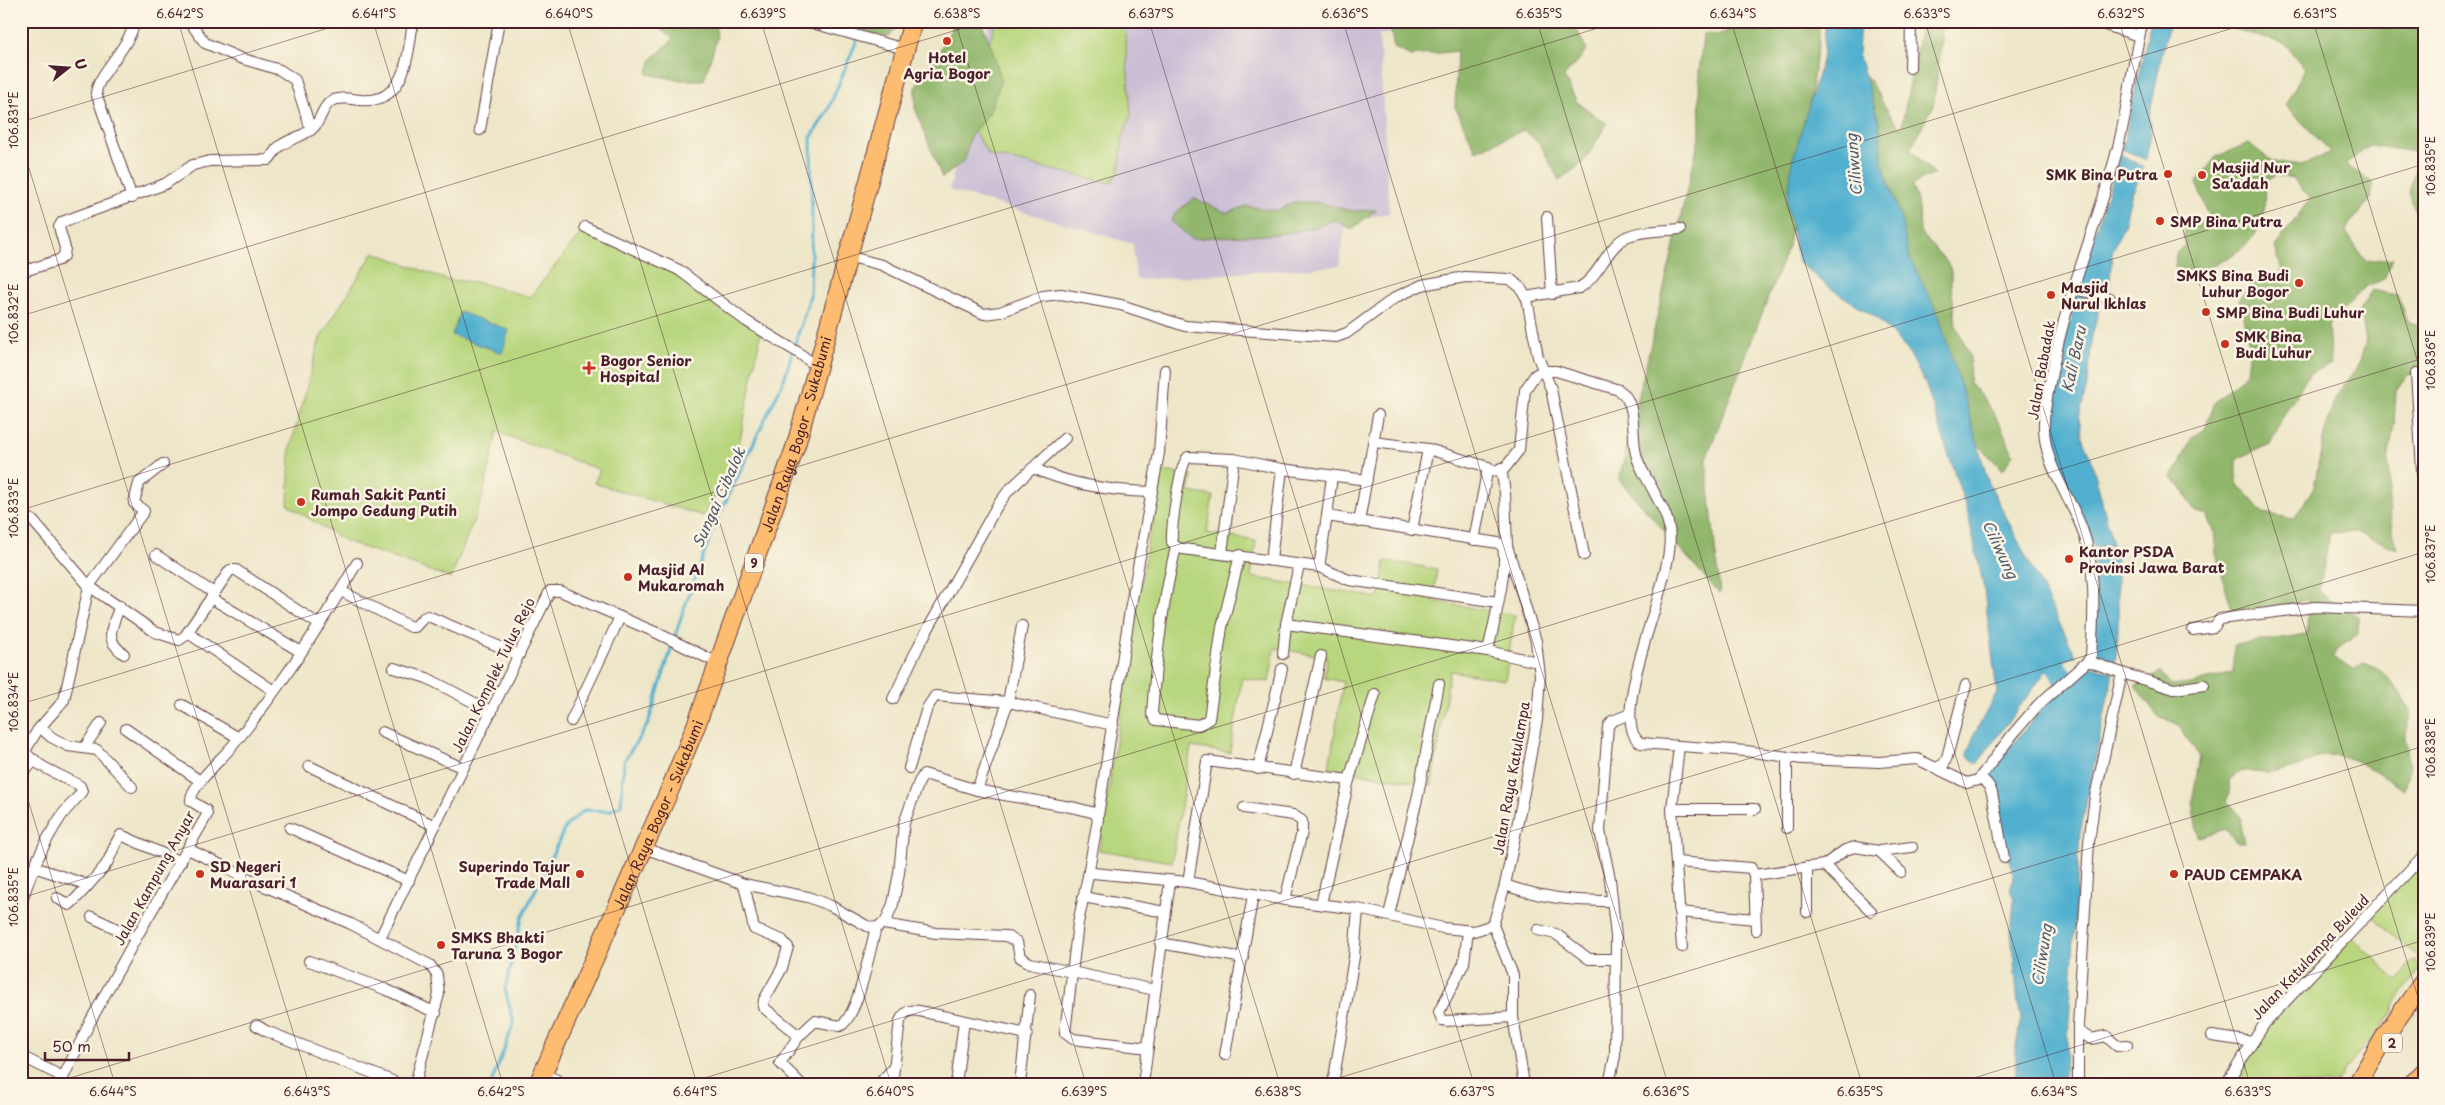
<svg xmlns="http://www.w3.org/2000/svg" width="2445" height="1105" font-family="'Playpen Sans',sans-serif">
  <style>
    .industrial { fill: #cbbfd5 }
    .green { fill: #b7d67d; stroke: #807a54 }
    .forest { fill: #91b76c; stroke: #6e6b4c }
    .water { fill: #51b0cf; stroke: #4e687d }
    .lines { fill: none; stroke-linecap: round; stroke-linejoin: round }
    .stream { stroke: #51b0cf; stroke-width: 3 }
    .river { stroke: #51b0cf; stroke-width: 20 }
    .street-casing { stroke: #623d43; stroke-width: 12 }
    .highway-casing { stroke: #623d43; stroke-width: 20 }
    .street { stroke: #fff; stroke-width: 10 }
    .highway { stroke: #fdbc6f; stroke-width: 18 }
    .ticks { fill: none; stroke: #4a1f2b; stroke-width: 1; stroke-opacity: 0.45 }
    .poi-dot { fill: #c8321e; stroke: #fcf5e5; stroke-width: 2 }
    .labels { text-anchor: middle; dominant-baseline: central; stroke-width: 5; stroke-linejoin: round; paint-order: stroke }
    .shield { fill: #fcf5e5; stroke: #7f5f63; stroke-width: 1 }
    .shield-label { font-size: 12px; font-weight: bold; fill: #4a1f2b }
    .poi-label { font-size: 14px; font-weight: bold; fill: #4a1f2b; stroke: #fcf5e5; text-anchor: start }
    .street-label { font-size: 14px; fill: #4a1f2b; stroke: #fcf5e5 }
    .water-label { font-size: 15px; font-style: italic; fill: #4d596d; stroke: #fcf5e5 }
    .neatline { fill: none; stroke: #4a1f2b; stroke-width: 2 }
    .ticks-label { font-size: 12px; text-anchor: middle; fill: #4a1f2b }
  </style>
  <rect width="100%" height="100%" fill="#fcf5e5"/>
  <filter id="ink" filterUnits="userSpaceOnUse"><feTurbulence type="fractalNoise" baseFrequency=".02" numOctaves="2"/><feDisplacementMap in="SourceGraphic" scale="10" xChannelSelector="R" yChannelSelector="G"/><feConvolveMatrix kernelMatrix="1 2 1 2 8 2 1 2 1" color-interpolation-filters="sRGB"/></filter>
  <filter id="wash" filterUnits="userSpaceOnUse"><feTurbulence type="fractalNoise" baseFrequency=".0096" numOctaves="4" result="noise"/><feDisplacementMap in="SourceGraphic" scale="20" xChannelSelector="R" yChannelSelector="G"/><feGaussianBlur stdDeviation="1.12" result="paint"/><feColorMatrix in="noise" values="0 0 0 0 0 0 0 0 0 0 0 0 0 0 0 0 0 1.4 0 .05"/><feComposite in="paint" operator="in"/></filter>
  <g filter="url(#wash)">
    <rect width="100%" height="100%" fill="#ede6c8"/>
    <path class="industrial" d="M990,21H1478L1379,35L1389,213L1346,222L1339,266L1136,280L1133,244L949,190L965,135Z"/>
    <g class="green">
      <path d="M996,21H1124L1131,114L1123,138L1119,172L1110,183L989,155L973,130L982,65Z"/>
      <path d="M589,229L679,276L761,332L741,435L730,473L703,516L594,483L600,470L497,432L483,496L451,578L345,541L288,505L290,449L320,338L374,252L447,280L476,282L530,297L581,233Z"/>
      <path d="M1159,470L1192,476L1189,492L1213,496L1207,533L1256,541L1251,577L1379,598L1385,561L1437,569L1433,601L1515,615L1505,680L1450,671L1432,785L1329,768L1343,682L1324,678L1327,657L1275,648L1269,682L1242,678L1230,753L1191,747L1172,862L1099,850Z"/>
      <path d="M2424,855V963L2369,913Z"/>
      <path d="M2348,933L2397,980L2414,960L2420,968C2412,985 2395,995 2392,1014L2334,1084H2221L2249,1041Z"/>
    </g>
    <g class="forest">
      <path d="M656,21H715L717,38L704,80H681L647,74L652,59L673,39L656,25Z"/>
      <path d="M856,21H889L888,26L895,29L889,37L869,33Z"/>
      <path d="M960,21H981L994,54L1001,80L989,113L970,137L965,160L942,178L915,108V88L934,60L954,25Z"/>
      <path d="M1422,21H1572L1587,50L1564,77L1577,102L1607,124L1583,163L1559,180L1540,144L1524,130L1476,151L1455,107L1457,51L1411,56L1394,48L1390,25Z"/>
      <path d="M1729,21H1819V38L1788,246L1706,459L1720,594L1619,480L1700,134L1699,73L1703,35L1726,34Z"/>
      <path d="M1940,21L1942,40L1933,107L1910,149L1934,174L1912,185L1919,208L1920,232L1951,267V284L1956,325L1970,357L1969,383C1992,406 2001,425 2013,454L2003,470L1971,438L1897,253L1858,67C1875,83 1883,109 1901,129L1922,22Z"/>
      <path d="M2206,21H2424V225L2418,219L2409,192L2421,153L2371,145L2345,164L2373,183L2371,199L2349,224L2346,232L2365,261L2393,258L2384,279L2365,287L2328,325L2331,364L2310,373L2286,411L2270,444L2237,459V483L2263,513L2294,519L2314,487L2323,439L2334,400L2360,362L2366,340L2360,309L2372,290L2397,295L2407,321L2420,326L2424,314V373L2407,375L2396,390L2394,424L2388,462L2391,522L2397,549L2356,532L2330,533L2319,591L2330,601L2358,616V634L2340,647L2332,657L2354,670L2364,663C2389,671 2399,690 2411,712L2405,738L2410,767L2405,789C2382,778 2351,750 2324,756C2316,758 2309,762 2302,765C2282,774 2263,775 2242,770L2229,780L2230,793L2226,801L2242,818L2241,828L2244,842H2236L2226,829L2198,837L2192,802L2200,757L2177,724L2157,715L2135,686L2160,672L2171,686L2190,684L2234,672V645L2307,634L2308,599L2264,614L2232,610L2216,553L2214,530L2207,515L2194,511L2185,493L2171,476L2180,463L2191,439L2205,429L2215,402L2247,373L2250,348L2239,299L2252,284L2274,278L2282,270L2275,247L2310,199L2293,178L2275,175L2264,184C2265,200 2266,219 2256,233C2247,248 2211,271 2194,271C2188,272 2181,268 2175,267L2176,253L2186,245L2184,235L2187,215L2201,223L2209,215L2196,183L2216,157L2248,143L2273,162L2304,165L2331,152L2285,105L2305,69L2285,44Z"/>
      <path d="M1194,198L1227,213L1247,206L1277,211L1294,202H1317L1352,211L1376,210L1352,229L1334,220C1290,240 1239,234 1192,239L1171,221L1175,213Z"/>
    </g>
    <g class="water">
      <path d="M1826,21H1860L1858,54L1879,121L1882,162L1902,222L1908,254L1939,317L1967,406L1988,481L2076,656L2049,667L1977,764L1967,755L1974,735L1997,692L1984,589L1968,514L1926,385L1908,351L1877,318L1833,290L1798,262L1787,205L1792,161L1822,61Z"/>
      <path d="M2151,21H2169L2149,117L2151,133L2146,160L2122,149Z"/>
      <path d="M2120,154L2144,167L2131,196L2125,222L2112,252L2109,295L2077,288Z"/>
      <path d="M2075,294L2102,301L2092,335L2088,381L2079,418L2083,440L2091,458L2113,545L2094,547C2077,500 2040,439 2051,389C2052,386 2052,380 2054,378C2055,376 2057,375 2059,372L2054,368L2063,332L2071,321Z"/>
      <path d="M460,312L509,330L502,353L452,335Z"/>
      <path d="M2115,548C2117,587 2121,624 2115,663L2093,658L2094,551Z"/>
      <path d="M2085,664L2113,673L2080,834L2067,1057L2061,1084H2016V1045L2021,1018L2018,1004L2011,932L2014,901L2010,889L2014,877L2003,844L1994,800L1992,769L2063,684Z"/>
    </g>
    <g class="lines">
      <path class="stream" d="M491,1084L514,1023L505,990L522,918L566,826L584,810L609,811L621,805L624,761L648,724L682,614L717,519L783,382L810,296L812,226L811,138L828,110L857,40L872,21"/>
      <path class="river" d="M2043,639L2057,668L2077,699"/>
    </g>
  </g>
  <g filter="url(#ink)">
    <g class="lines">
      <defs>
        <g id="street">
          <path d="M805,21L905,49"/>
          <path d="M2093,21L2139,36"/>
          <path d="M190,22L205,43L240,58L280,70L295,80L311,130"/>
          <path d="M1910,68L1911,21"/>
          <path d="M480,130L499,21"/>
          <path d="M132,198L96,93C98,73 129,49 135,21"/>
          <path d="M1547,217L1552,294"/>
          <path d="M585,227L679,270L746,321L799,353L816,366"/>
          <path d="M847,256L882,265L984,314L1000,312L1043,296L1061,294L1121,305L1185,326L1336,337L1347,333L1396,297L1422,285L1465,277L1510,279L1520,287L1527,299L1538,357L1551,389L1584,555"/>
          <path d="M21,272L59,260L64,256L65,248L59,227L62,222L165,184L193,165L210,161L268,160C273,156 274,150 280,146C290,138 304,137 314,127C321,120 322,108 330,102C338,96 351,99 360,100C406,105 408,54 413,21"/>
          <path d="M2072,288L2110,298"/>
          <path d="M1526,297L1579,288C1600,276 1606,248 1626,237C1641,230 1664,231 1680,229"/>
          <path d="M2416,373L2424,502"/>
          <path d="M1374,442L1428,449L1488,467L1493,471L1505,468L1519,450L1525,390L1535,375L1542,371H1556L1619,390C1638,403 1631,434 1636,454C1639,468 1648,479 1654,492C1659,502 1666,512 1668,523C1674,546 1664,575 1658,598C1651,624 1612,727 1641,743L1746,751L1802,759L1879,762L1917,759L1967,783L1978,780L2013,734L2038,705L2088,661L2091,656C2094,613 2097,566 2081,526C2067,492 2043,462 2044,424C2044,407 2049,389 2052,372C2066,298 2095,230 2115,158C2128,114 2131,66 2143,21"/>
          <path d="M1033,468C1071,485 1109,491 1151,492"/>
          <path d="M1367,480L1282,469L1234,459L1188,457C1179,465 1171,529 1172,542L1176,547L1183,549L1319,567L1349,580L1498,602"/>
          <path d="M21,513L33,521L89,586L155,632L179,640L185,636L230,570H236L320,625"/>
          <path d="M1327,516L1332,476"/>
          <path d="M1359,522L1378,415"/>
          <path d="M1412,530L1428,449"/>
          <path d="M2424,534V583"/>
          <path d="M1474,540L1488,467"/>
          <path d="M1176,547C1162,604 1156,656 1152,714L1156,720L1199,725L1209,719L1222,627L1240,555"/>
          <path d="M1222,553L1234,459"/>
          <path d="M156,555L214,593"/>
          <path d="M1271,560L1282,469"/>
          <path d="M1319,567L1327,516L1498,543L1503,547C1508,570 1493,627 1488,651"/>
          <path d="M341,591L411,627H415L423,618L428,616L519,655"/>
          <path d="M211,598L301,652"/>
          <path d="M120,606C112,627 103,639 124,654"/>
          <path d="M1286,624L1488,651L1533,661"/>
          <path d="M2193,630L2214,627L2220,619L2315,607L2424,611"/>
          <path d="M188,633L274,691"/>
          <path d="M1283,654L1286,624L1299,565"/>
          <path d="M394,668L427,678L492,712"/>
          <path d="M2122,673L2174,689L2204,685"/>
          <path d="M893,699L919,645L997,506L1009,490L1065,438"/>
          <path d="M182,705L239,738"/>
          <path d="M571,721L620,617"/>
          <path d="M40,727L51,737L68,746L97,750L132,787"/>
          <path d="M126,729L200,781"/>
          <path d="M382,732L463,768"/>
          <path d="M1679,746L1672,809L1682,947"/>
          <path d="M84,748L101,723"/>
          <path d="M309,766L435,826"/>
          <path d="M1938,767L1944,764L1947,757L1966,685"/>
          <path d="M909,768L927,708L935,696L1008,702L1113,725"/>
          <path d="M1258,769L1282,669"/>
          <path d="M1294,774L1321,656"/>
          <path d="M21,775L35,760"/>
          <path d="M1980,778L1989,786L1992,793L2004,858"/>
          <path d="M1349,780L1375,694"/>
          <path d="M977,790L1008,702L1022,626"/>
          <path d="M1244,808L1293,815L1302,821V832L1285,900"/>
          <path d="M1672,809H1755"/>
          <path d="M1098,816L1130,610L1159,453L1165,370"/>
          <path d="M290,828L409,881"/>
          <path d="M1787,828V758"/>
          <path d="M644,848L744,884L808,897L831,906L867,926L876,928L886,921L893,904L899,873L904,823L919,782L924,774L977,790L1076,808L1095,813L1098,819L1089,869L1093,873L1188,882L1285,900L1358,909L1443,928L1474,931L1493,925L1505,885L1524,792L1537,720L1540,676L1536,641L1507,546L1505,493L1501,468"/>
          <path d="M188,849L264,886L351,924L430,965L437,975L439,994L415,1084"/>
          <path d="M1879,851L1901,872"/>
          <path d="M1677,862L1751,868L1754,875L1756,930"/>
          <path d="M1824,865L1871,911"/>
          <path d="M34,867L88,885"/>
          <path d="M1089,871L1078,923L1065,1033L1073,1039L1148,1048"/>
          <path d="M1754,875L1824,865L1845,850L1855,847L1879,851L1912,847"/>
          <path d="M1188,882L1207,761L1349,780L1321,904"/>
          <path d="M744,884L754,929L782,940L788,947L782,968L764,1000L763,1007L799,1036L815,1021L840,1026C858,1018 870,948 876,928"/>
          <path d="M1505,885C1541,898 1574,902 1612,901"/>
          <path d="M1083,897L1165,912"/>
          <path d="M57,898L69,905C73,903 104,868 107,863C112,854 115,842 121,835L181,862"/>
          <path d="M21,904C30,874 43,844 60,818C66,808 76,801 82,791L80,786C66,777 32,765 25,751L37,731L64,700L89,586L144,511L134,503L139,483L163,464"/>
          <path d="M1679,912L1755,919"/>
          <path d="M1807,912V867"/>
          <path d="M1389,915L1418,795L1439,684"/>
          <path d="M92,917L136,938"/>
          <path d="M884,924L936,933L1006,936L1017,942L1020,957L1030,963L1155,990"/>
          <path d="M1493,925L1513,975V1017L1524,1084"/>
          <path d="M1538,930L1556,934L1589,959H1616"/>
          <path d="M1468,931L1464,963L1439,1012L1442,1020L1446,1021L1513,1017"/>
          <path d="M380,938L550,591H560L655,632L718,663"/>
          <path d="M1160,943L1243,958"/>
          <path d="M309,961L387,990L436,1013"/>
          <path d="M256,1025L266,1031L400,1084"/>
          <path d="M2078,1031L2091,1039L2106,1036L2117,1046L2127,1045"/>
          <path d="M799,1036L780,1063L801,1084"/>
          <path d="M2212,1036L2253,1042"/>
          <path d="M1225,1055L1253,895"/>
          <path d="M21,1056L63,1077"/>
          <path d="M543,1073L565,1084"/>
          <path d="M60,1084L90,1022L136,938L207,815L206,810L191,801C189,787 224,757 233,745C280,689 320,626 357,563"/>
          <path d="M879,1084L894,1067"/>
          <path d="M892,1084L900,1021C904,1012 909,1009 919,1011L1027,1034"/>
          <path d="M956,1084L964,1021"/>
          <path d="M1020,1084L1030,995"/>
          <path d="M1143,1084L1170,881"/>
          <path d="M1333,1084L1354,957L1358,909"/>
          <path d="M1609,1084L1615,1056L1616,937L1610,879L1600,831L1608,726L1612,721L1630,714"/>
          <path d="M2078,1084V1026L2089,842L2095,797L2122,673L2088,661"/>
          <path d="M2226,1084L2265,1023L2424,855"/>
        </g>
        <g id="highway">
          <path id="s1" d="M538,1084L671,787L697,723L796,445L913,21"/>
          <path d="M2357,1084L2387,1033L2424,981"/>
          <path d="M2412,1084L2424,1072"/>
        </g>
      </defs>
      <use href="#street" class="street-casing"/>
      <use href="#highway" class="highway-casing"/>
      <use href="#street" class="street"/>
      <use href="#highway" class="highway"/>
    </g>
  </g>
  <path class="ticks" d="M178,21L503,1084M373,21L697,1084M567,21L891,1084M761,21L1086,1084M955,21L1280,1084M1149,21L1474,1084M1343,21L1668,1084M1537,21L1862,1084M1731,21L2056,1084M1925,21L2250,1084M2119,21L2424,1017M2313,21L2424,382M21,122L351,21M21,142L309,1084M21,316L986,21M21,510L1621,21M21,704L2256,21M21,777L115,1084M21,898L2424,164M50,1084L2424,358M685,1084L2424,552M1319,1084L2424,746M1954,1084L2424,940"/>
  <g class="poi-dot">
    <circle cx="947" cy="41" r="5"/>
    <circle cx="2168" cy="174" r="5"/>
    <circle cx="2202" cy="175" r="5"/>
    <circle cx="2160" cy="221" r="5"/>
    <circle cx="2299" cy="283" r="5"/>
    <circle cx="2051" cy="295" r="5"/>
    <circle cx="2206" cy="312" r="5"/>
    <circle cx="2225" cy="344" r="5"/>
    <path d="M586.5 360.5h5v5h5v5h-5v5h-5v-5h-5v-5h5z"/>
    <circle cx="301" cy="502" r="5"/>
    <circle cx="2069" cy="559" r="5"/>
    <circle cx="628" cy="577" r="5"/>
    <circle cx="200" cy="874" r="5"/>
    <circle cx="580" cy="874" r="5"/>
    <circle cx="2174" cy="874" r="5"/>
    <circle cx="441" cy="945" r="5"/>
  </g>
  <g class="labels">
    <g class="shield">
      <rect x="745" y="553.5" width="18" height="19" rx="4"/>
      <rect x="2382" y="1033.5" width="20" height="19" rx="4"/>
    </g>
    <g class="shield-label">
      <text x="754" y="563">9</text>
      <text x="2392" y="1043">2</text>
    </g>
    <g class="poi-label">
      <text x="947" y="57" text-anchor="middle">Hotel<tspan x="947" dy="16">Agria Bogor</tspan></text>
      <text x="2212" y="167">Masjid Nur<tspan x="2212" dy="16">Sa'adah</tspan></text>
      <text x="2158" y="174" text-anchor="end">SMK Bina Putra</text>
      <text x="2170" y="221">SMP Bina Putra</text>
      <text x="2289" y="275" text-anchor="end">SMKS Bina Budi<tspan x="2289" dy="16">Luhur Bogor</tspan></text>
      <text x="2061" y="287">Masjid<tspan x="2061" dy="16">Nurul Ikhlas</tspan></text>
      <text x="2216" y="312">SMP Bina Budi Luhur</text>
      <text x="2235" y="336">SMK Bina<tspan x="2235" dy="16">Budi Luhur</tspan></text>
      <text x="600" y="360">Bogor Senior<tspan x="600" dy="16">Hospital</tspan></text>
      <text x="311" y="494">Rumah Sakit Panti<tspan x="311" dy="16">Jompo Gedung Putih</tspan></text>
      <text x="2079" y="551">Kantor PSDA<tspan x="2079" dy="16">Provinsi Jawa Barat</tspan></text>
      <text x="638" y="569">Masjid Al<tspan x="638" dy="16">Mukaromah</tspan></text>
      <text x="210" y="866">SD Negeri<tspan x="210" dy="16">Muarasari 1</tspan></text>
      <text x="570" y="866" text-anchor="end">Superindo Tajur<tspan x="570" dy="16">Trade Mall</tspan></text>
      <text x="2184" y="874">PAUD CEMPAKA</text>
      <text x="451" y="937">SMKS Bhakti<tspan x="451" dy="16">Taruna 3 Bogor</tspan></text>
    </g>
    <g class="street-label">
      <text transform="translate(2041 370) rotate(-80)">Jalan Babadak</text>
      <text stroke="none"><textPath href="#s1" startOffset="700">Jalan Raya Bogor - Sukabumi</textPath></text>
      <text transform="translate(493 675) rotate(-64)">Jalan Komplek Tulus Rejo</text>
      <text transform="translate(1511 778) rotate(-80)">Jalan Raya Katulampa</text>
      <text stroke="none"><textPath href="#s1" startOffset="295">Jalan Raya Bogor - Sukabumi</textPath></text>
      <text transform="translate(154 878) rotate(-61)">Jalan Kampung Anyar</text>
      <text transform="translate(2310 957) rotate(-47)">Jalan Katulampa Buleud</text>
    </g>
    <g class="water-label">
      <text transform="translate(1853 165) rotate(-95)">Ciliwung</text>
      <text transform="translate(2073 359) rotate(-78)">Kali Baru</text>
      <text transform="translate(718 497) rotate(-66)">Sungai Cibalok</text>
      <text transform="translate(2001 549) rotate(65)">Ciliwung</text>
      <text transform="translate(2041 955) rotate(-81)">Ciliwung</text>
    </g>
  </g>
  <rect width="2445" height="1105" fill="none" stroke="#fcf5e5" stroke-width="55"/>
  <g transform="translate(68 68) rotate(73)" stroke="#fcf5e5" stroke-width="4" paint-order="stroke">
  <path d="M0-4L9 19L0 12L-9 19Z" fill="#4a1f2b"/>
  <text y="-8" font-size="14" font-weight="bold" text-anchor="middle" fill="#4a1f2b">U</text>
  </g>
  <path d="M45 1052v8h84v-8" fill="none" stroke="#4a1f2b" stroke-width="2.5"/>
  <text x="52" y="1052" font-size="15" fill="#4a1f2b" stroke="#fcf5e5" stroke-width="4" paint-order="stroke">50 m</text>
  <rect x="28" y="28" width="2390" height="1050" class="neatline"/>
  <g class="ticks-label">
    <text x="180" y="18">6.642°S</text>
    <text x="374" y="18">6.641°S</text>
    <text x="569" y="18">6.640°S</text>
    <text x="763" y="18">6.639°S</text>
    <text x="957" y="18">6.638°S</text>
    <text x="1151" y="18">6.637°S</text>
    <text x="1345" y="18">6.636°S</text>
    <text x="1539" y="18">6.635°S</text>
    <text x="1733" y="18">6.634°S</text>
    <text x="1927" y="18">6.633°S</text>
    <text x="2121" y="18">6.632°S</text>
    <text x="2315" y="18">6.631°S</text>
    <text transform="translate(14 120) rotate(-90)" y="4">106.831°E</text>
    <text transform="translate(2431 166) rotate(-90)" y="4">106.835°E</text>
    <text transform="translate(14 314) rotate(-90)" y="4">106.832°E</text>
    <text transform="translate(2431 360) rotate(-90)" y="4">106.836°E</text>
    <text transform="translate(14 508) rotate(-90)" y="4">106.833°E</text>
    <text transform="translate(2431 554) rotate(-90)" y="4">106.837°E</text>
    <text transform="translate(14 702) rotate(-90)" y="4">106.834°E</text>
    <text transform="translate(2431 748) rotate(-90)" y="4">106.838°E</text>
    <text transform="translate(14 897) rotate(-90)" y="4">106.835°E</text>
    <text transform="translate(2431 942) rotate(-90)" y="4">106.839°E</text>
    <text x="113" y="1096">6.644°S</text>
    <text x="307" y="1096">6.643°S</text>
    <text x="501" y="1096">6.642°S</text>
    <text x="695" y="1096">6.641°S</text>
    <text x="890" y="1096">6.640°S</text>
    <text x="1084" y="1096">6.639°S</text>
    <text x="1278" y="1096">6.638°S</text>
    <text x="1472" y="1096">6.637°S</text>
    <text x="1666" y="1096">6.636°S</text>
    <text x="1860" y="1096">6.635°S</text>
    <text x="2054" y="1096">6.634°S</text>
    <text x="2248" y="1096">6.633°S</text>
  </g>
</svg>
